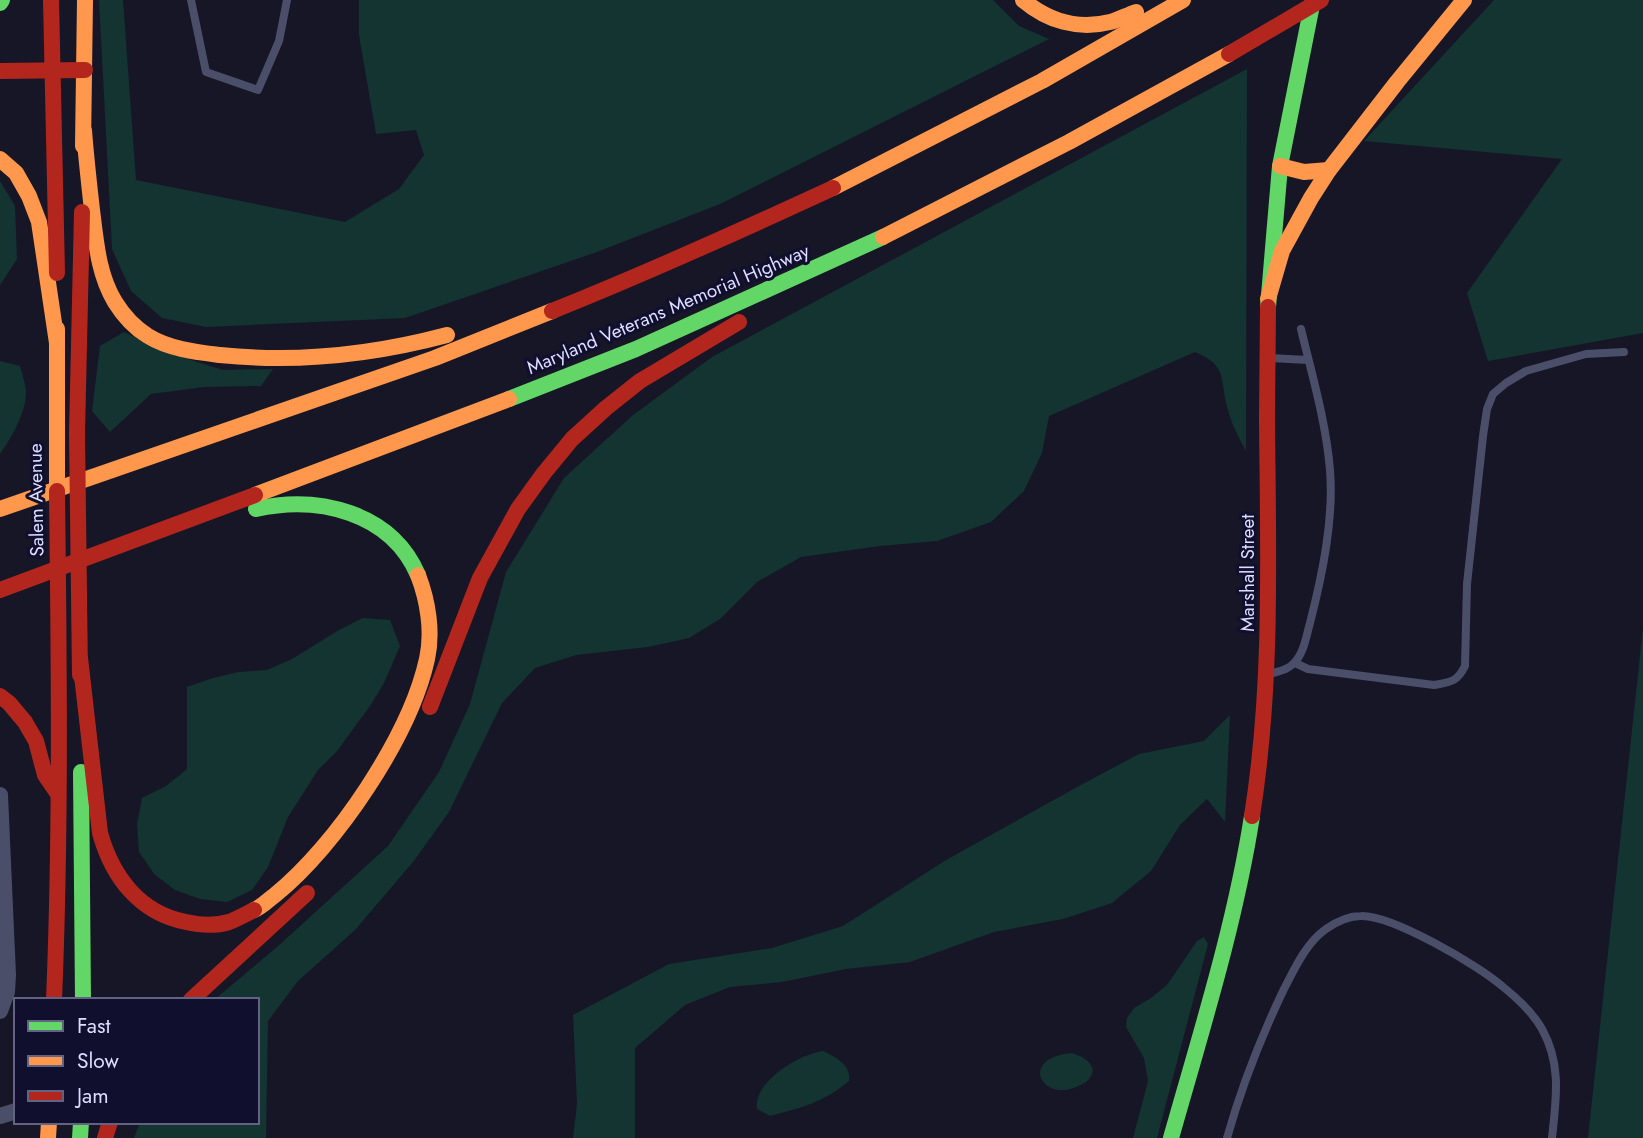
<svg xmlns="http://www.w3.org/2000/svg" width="1643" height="1138" font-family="Jost,sans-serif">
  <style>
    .green { fill: #133430 }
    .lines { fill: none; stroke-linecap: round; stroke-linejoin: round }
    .lane { stroke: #4b4e68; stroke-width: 8 }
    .street { stroke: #4b4e68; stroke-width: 16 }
    .fast { stroke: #63d668; stroke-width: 16 }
    .slow { stroke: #ff974d; stroke-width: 16 }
    .jam { stroke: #b3261e; stroke-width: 16 }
    .labels { text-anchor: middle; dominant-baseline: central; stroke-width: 6; stroke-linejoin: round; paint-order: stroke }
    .street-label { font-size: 19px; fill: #dddeff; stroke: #100f2e }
  </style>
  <rect width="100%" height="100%" fill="#161627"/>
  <g class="green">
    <path d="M99,0H123L136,180L345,222L399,189L424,155L416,130L376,134L359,35V0H993L1019,26L1049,39L720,204L597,252L405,318L206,327L162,318L131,291L112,249Z"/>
    <path d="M1494,0H1643V333L1488,361L1467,293L1562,159L1364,141Z"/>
    <path d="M1247,69L1246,451C1239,438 1232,425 1228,410C1219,380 1229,366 1195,352L1049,416L1042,453L1024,491L991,522L937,541L880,546L801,557L757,582L720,619L689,638L648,647L576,655L535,668L502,703L449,812L413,862L355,930L298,981L268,1021L266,1138H134L140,1122H257V1000H214L277,947L388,846L439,772L470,704L506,572L564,478L633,415L712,357Z"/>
    <path d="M0,181L15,206L17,259L0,285Z"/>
    <path d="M124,332L169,353L223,370L273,369L261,386L204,387L151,394L110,432L92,411L100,346Z"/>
    <path d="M0,361L20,366C22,374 26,384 26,393C26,412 11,439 0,454Z"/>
    <path d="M363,618L390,620L400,646L384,683L370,706L337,751L318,770L288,817L268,867L252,890L227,902L200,899L175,890L154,874L139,852L137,824L142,798L166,786L187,769V687L213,678L239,672L267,670L292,659L339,630Z"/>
    <path d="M1643,628V1138H1588Z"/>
    <path d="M1230,715L1225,822L1207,799L1180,825L1151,871L1112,903L1063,919L994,932L910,962L846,969L782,982L730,987L685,1005L635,1048V1138H573L577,1104L573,1015L669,964L772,948L843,926L946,860L1077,787L1139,754L1204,741Z"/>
    <path d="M1204,937L1208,944L1157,1138H1133L1148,1081L1144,1058L1126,1027L1127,1018L1134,1008L1151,998L1167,985L1197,941Z"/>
    <path d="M823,1051C836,1057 851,1065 849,1081C824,1102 801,1108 770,1116L757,1109C753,1081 800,1054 823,1051Z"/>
    <path d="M1072,1053C1083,1056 1100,1066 1089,1079C1086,1083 1080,1085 1076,1087C1042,1102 1018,1058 1072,1053Z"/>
  </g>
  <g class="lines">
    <g class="lane">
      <path d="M191,0L206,72L258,90L279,41L287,0"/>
      <path d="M1270,358L1308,360"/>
      <path d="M1295,663L1308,669L1434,685C1451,682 1457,682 1465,666L1467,584L1483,436L1487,409L1493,394L1506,383L1526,371L1586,354L1624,352"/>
      <path d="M1270,674C1279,671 1288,670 1294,663C1304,653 1306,637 1310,623C1322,576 1334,520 1330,470C1326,422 1312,375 1301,329"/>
      <path d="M1227,1138C1242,1085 1260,1039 1284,989C1295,968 1306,943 1326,929C1336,922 1349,916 1361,916C1392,915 1478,965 1502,986C1517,998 1533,1013 1542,1029C1562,1065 1556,1099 1552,1138"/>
    </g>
    <g class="street">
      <path d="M0,795L8,975L7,992L0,1011"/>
      <path d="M0,1116L16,1111"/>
    </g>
    <g class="fast">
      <path d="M0,3L2,0"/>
      <path d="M1268,307L1280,166L1313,0"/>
      <path d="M509,399L636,349L883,237"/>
      <path d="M256,509C318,495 391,512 418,575"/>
      <path d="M81,772L83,1000"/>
      <path d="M80,1138L81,1122"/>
      <path d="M1171,1138C1201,1032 1235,925 1252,816"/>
    </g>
    <g class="slow">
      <path d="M1023,0C1048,21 1078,30 1110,22C1119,20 1127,15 1136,12"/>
      <path d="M84,130C86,157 89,183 92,210C96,241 98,274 115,302C123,315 135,328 148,336C169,349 196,352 220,355C297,363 372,355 447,335"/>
      <path d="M83,146L85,0"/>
      <path d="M0,159L16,173L29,196L39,222L57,343"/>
      <path d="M1280,166L1304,172L1329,170"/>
      <path d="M833,188L1042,81L1183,0"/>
      <path d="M883,237L1069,142L1229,54"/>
      <path d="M1268,299L1282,251L1311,198L1329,170L1397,82L1464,0"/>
      <path d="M57,491V329"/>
      <path d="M255,495L509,399"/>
      <path d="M0,509L435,358L552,311"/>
      <path d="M254,910C262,907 268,900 275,895C336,846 410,736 427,659C433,632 428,601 418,575"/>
      <path d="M48,1138L49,1122"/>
    </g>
    <g class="jam">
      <path d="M51,0L57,273"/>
      <path d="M1229,54L1321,0"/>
      <path d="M0,71L85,70"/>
      <path d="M552,311C647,273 740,231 833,188"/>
      <path d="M0,590L255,495"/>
      <path d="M80,658L100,833C112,876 139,913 186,922C199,925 216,926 229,922C237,919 246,914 254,910"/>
      <path d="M80,675L77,433L82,212"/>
      <path d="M0,696L9,703L25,722L36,741L45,775L58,794"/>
      <path d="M430,707L480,578L518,509L544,473L572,439L606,408L640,381L739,322"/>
      <path d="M1252,816C1273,684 1268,551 1267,418C1267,381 1268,344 1268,307"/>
      <path d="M54,1000C61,830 59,660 57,491"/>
      <path d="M191,1000L307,893"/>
      <path d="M105,1138L110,1122"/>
    </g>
  </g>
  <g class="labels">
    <g class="street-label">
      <text transform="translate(668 309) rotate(-23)">Maryland Veterans Memorial Highway</text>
      <text transform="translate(36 500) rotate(-91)">Salem Avenue</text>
      <text transform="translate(1247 573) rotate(-90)">Marshall Street</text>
    </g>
  </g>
  <rect x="14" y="998" width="245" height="126" fill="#100f2e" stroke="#626282" stroke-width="2"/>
  <rect x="28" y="1021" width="35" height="10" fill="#63d668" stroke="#626282" stroke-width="2"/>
  <text x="77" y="1033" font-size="21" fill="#dddeff">Fast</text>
  <rect x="28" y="1056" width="35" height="10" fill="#ff974d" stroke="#626282" stroke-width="2"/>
  <text x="77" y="1068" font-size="21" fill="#dddeff">Slow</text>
  <rect x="28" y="1091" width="35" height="10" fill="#b3261e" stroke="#626282" stroke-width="2"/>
  <text x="77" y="1103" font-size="21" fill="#dddeff">Jam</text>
</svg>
